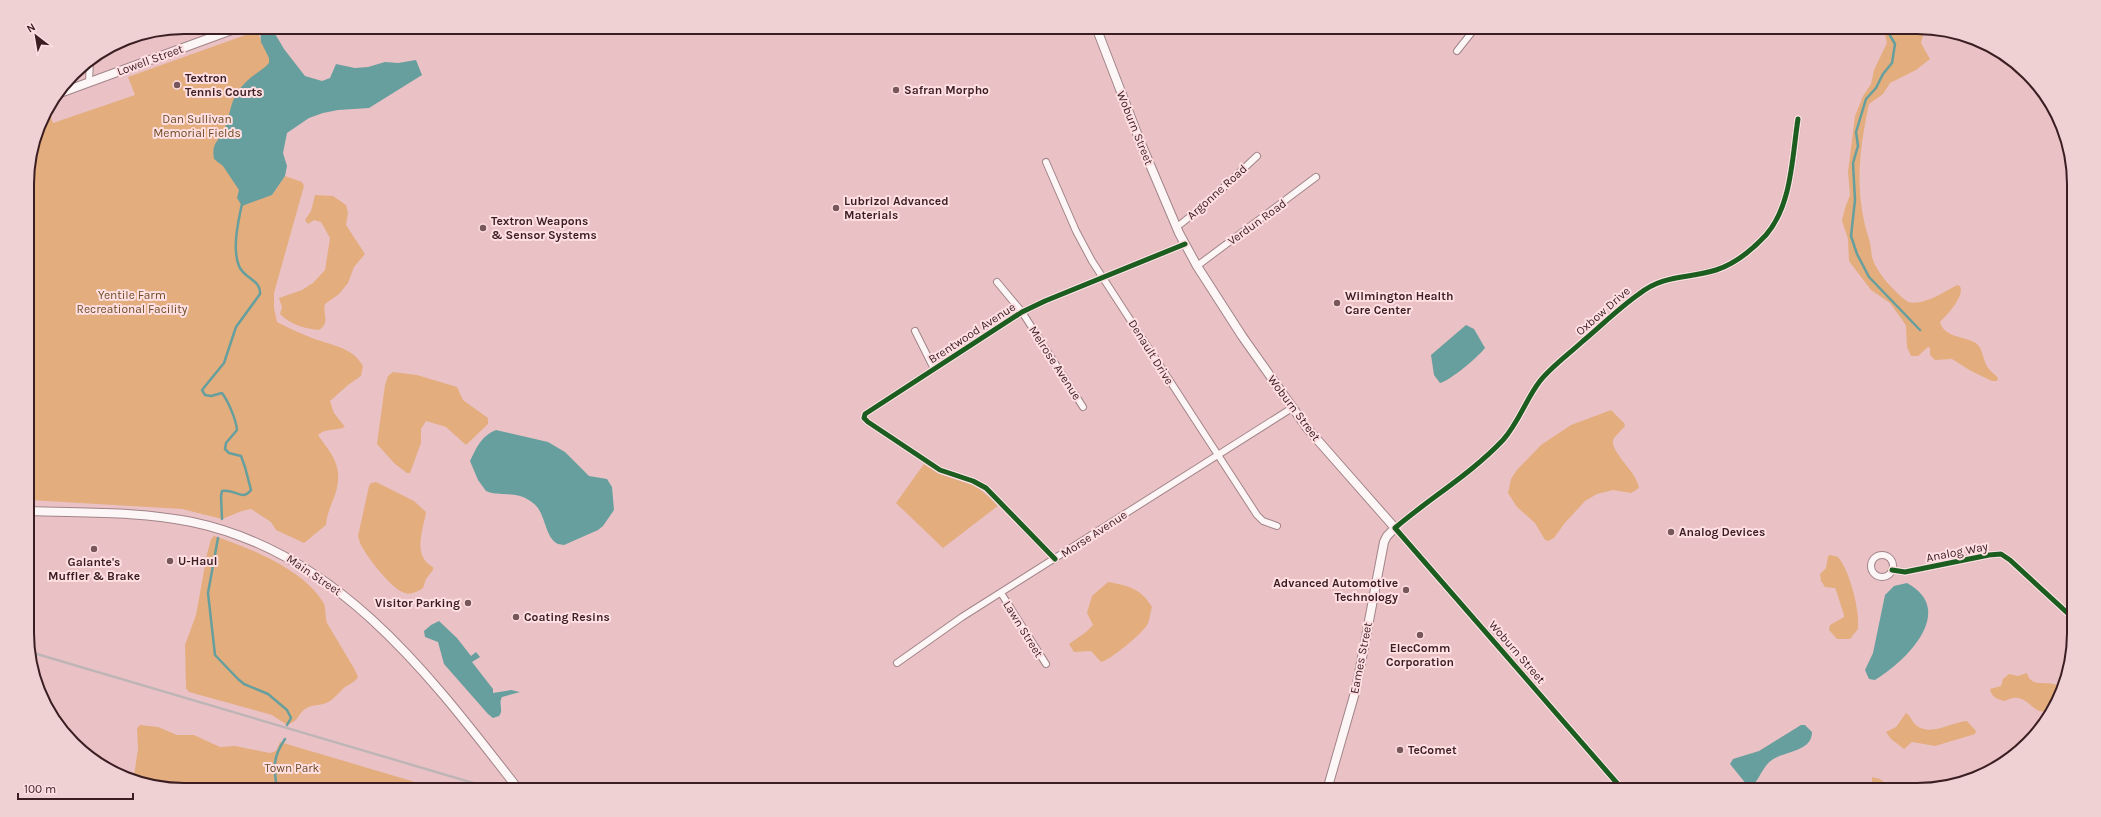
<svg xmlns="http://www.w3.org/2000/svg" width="2101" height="817" font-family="Karla,sans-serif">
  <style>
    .green { fill: #e3ad7e }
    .water { fill: #669f9d }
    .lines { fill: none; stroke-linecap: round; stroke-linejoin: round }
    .stream { stroke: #669f9d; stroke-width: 2.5 }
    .minor-casing { stroke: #a28488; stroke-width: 8 }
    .tertiary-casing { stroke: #a28488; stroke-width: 8 }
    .secondary-casing { stroke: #a28488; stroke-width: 10 }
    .minor { stroke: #fcf6f6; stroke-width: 6 }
    .tertiary { stroke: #fcf6f6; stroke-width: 7 }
    .secondary { stroke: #fcf6f6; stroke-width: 8 }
    .rail { stroke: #bfb5b6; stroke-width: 2.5 }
    .cycleway-casing { stroke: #ffdfe2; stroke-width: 8 }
    .cycleway { stroke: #1b5e20; stroke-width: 5 }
    .poi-dot { fill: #78575b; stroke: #ffdfe2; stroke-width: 1.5 }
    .labels { text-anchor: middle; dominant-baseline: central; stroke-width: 4; stroke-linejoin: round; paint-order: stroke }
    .street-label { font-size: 12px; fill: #3a1e22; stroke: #ffdfe2 }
    .poi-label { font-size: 12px; font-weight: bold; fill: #3a1e22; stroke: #ffdfe2; text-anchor: start }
    .park-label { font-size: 12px; fill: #6d4d24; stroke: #ffdfe2 }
    .rim { fill: none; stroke: #3a1e22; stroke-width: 2 }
  </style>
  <rect width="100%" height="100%" fill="#eac2c6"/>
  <g class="green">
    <path d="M1889,27L1925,28L1921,43L1930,59L1916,70L1890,83L1883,94L1869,104C1859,151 1854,192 1869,239C1871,245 1871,251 1872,257C1877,274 1895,292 1908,302C1924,306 1944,292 1957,285L1960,286C1965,296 1947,315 1940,322C1944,337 1962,336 1974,342C1984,347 1982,361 1989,369C1991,372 1995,374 1998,378L1997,381H1992L1971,371L1952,359L1935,360L1930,355V348L1928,347L1918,356H1911L1907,347L1906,326L1903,321L1890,303L1871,290L1849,261L1848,239L1842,221L1845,208L1850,195L1848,172L1855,116L1863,96L1871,84L1874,70L1887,43L1884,30Z"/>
    <path d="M257,31L283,89L246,205L261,197L272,195L285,176L302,182L304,186L274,293V308L277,322C288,328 300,333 312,338C330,345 353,347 363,366L361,376L348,385L330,401L334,413L345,427C335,431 326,428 318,435C333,456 344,467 335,495C331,506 327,513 326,525L304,543L276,530L271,522L251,509L242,511L222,519L182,509L29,500L27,173L43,115L48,109L53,123L135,95L128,77Z"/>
    <path d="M315,195L333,196L346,205L348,213L346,225L365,254L354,267L348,283L339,294L325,304C322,314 331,322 319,330C306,329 289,324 280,314L282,307L279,298L302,290L313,283L325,270L330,238L321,222L314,220L308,224L305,220L311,211Z"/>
    <path d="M393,372L417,375L457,387L463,400L488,418V424L466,445L446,427L426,421L421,429V443L410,473H407L395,464L377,444L385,385L388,376Z"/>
    <path d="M1611,410L1624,423L1625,426L1614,438C1607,450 1637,471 1639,488L1631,493L1613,490L1597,494L1585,501L1564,524L1554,538L1548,541L1545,540L1535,523L1517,507L1508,493L1511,479L1516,471L1541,445L1571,425Z"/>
    <path d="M924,464L973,484L999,505L943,548L896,503Z"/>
    <path d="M376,482L414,501L426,512C423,531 412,556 433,567V570L426,579L423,588C419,591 411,595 405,593C392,590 366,556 360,543L358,536L369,486L371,483Z"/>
    <path d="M214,536C250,548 303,569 323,602C326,606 325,617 327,623L355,670L358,677C355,682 350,684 345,687C339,692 334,700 326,703C319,706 312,704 305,709C298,714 299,721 287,725L272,715L189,692L186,688L185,645L196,615L207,554L211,539Z"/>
    <path d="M1831,555L1838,557C1850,571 1860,611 1858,629L1850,639H1837L1829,630L1830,625L1844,617V615L1836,590L1835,588L1825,587L1821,581L1820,574L1826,568L1828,556Z"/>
    <path d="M1108,582C1127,585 1142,589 1152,607C1150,613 1150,620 1147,625C1143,633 1109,661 1101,662L1091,651L1074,652L1069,644L1086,632L1093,625L1087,613L1092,596Z"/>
    <path d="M2027,673C2032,692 2054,675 2062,691C2036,740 2033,684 2005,701C1998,700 1991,697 1990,689L2001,686L2003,679L2009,674L2018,676Z"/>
    <path d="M1906,713C1911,716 1912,722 1916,725C1930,737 1952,722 1967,721L1976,731L1975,734L1935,746L1912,742L1904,749L1891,739L1886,732L1896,727Z"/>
    <path d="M140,725L158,727L177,735H194L220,747L235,746L270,753L276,751L280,742L442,790H184L133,782L138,749L137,728Z"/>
    <path d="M1872,777L1880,779L1894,790H1872Z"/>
  </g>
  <g class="water">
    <path d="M260,27H271L284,49L305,76L322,81L330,78L336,64L355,68L368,67L385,62L398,63L416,60L422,75L369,108L338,110L323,113L309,118L287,133L283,153L287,166L285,176L272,195L242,206L237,198L239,190L223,166L214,159C211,142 219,142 225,128C232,111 229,99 245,83C252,75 262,71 269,63V58L261,42Z"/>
    <path d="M1466,325L1474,329L1485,348C1478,357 1451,380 1440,383L1434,375L1431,355Z"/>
    <path d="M496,430L548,442L565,452L589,476L607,479L612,487L614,510L603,526L598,530L564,545L558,544C544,537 546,512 533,503C515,489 502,498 486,491L478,480L470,461C476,448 482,435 496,430Z"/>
    <path d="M1907,583C1958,611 1905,662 1875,680L1869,679L1865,670L1873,653L1885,595L1894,586Z"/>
    <path d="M439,621L457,638L471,656L476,652L480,657L472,662L493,689V693L511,690L520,692L502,697C498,704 504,710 499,716L493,718L488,714L444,664L438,642L425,637L424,631L431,625Z"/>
    <path d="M1801,725H1805L1812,732C1812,752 1784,751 1772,760C1763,766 1760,778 1753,785H1747L1730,764L1733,759L1759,751Z"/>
  </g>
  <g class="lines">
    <g class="stream">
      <path d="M1888,27V32L1895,44L1892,63L1883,74L1876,88L1866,99L1856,132L1858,146L1853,163L1855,200L1851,236L1857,254L1869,277L1920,330"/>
      <path d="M222,519L221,496L222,491C234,488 242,502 251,490L245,467L241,456L229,453L225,449L226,443L237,430C236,419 228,401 222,393L211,396L205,395L202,390L224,363L236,327L260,294C261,279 244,279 239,266C232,249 238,222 242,204"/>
      <path d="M218,538L208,593L215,655L238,679L244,684L268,694L287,710L291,718L287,725"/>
      <path d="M277,790C274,768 272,758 285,739"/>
    </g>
    <defs>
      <g id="minor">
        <path d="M1457,51L1476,27"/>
        <path d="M89,82L90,60"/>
        <path d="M1046,162L1076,231L1092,261L1257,515L1263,521L1277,526"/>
        <path d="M1177,227L1207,203L1257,156"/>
        <path d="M1197,266L1316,177"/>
        <path d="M997,282L1022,312L1083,407"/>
        <path d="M915,331L934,369"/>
        <path d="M1395,528C1430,498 1471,474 1503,440C1519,422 1526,399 1540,381C1552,366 1569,354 1583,341C1601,326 1619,308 1639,294C1664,274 1688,279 1716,270C1735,264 1752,250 1766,235C1792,205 1792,157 1798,119"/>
        <circle cx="1882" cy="566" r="11"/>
        <path d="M1055,559L986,488L973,481L940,470L868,422L864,418L865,414L1022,312L1045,301L1185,244"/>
        <path d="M1892,570L1905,572L1989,555L2001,554L2010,560L2074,619"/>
        <path d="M1001,593L1046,664"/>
        <path d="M897,663L962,617L1292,408"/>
      </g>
      <path id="tertiary" d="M1395,528L1623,790"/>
      <g id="secondary">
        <path d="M1096,27L1140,141L1179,233L1197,266L1242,336L1307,428L1395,528L1387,536L1384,542L1356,689L1327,790"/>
        <path d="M60,93L240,27"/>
        <path d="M29,511C83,513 139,511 192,522C340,553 431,677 519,790"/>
      </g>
    </defs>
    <use href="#minor" class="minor-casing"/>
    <use href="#tertiary" class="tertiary-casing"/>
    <use href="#secondary" class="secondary-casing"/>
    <use href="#minor" class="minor"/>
    <use href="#tertiary" class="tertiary"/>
    <use href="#secondary" class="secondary"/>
    <path class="rail" d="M30,652L497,790"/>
    <defs>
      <g id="cycleway">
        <path d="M1055,559L986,488L973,481L940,470L868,422L864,418L865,414L1022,312L1045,301L1185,244"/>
        <path d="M1892,570L1905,572L1989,555L2001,554L2010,560L2074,619"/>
        <path d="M1623,790L1395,528C1430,498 1471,474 1503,440C1519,422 1526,399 1540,381C1552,366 1569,354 1583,341C1601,326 1619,308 1639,294C1664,274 1688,279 1716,270C1735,264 1752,250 1766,235C1792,205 1792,157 1798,119"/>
      </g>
    </defs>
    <use href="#cycleway" class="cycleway-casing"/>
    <use href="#cycleway" class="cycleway"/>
  </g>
  <g class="poi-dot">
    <circle cx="177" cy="85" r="4"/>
    <circle cx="896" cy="90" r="4"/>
    <circle cx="836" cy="208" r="4"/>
    <circle cx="483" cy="228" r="4"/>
    <circle cx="1337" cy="303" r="4"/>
    <circle cx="1671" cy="532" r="4"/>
    <circle cx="94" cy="549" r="4"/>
    <circle cx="170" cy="561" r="4"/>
    <circle cx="1406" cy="590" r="4"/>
    <circle cx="468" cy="603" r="4"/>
    <circle cx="516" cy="617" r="4"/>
    <circle cx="1420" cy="635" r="4"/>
    <circle cx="1400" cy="750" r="4"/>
  </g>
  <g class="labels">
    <g class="street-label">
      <text transform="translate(150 60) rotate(-20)">Lowell Street</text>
      <text transform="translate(1135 128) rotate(68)">Woburn Street</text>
      <text transform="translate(1217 192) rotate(-42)">Argonne Road</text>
      <text transform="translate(1257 222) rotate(-36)">Verdun Road</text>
      <text transform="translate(1603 311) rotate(-41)">Oxbow Drive</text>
      <text transform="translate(972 333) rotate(-33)">Brentwood Avenue</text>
      <text transform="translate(1151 352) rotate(58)">Denault Drive</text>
      <text transform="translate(1055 363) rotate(57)">Melrose Avenue</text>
      <text transform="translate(1294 408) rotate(53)">Woburn Street</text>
      <text transform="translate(1094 534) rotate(-33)">Morse Avenue</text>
      <text transform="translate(1957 552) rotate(-11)">Analog Way</text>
      <text transform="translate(314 575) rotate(34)">Main Street</text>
      <text transform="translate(1023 629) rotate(58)">Lawn Street</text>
      <text transform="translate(1517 652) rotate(49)">Woburn Street</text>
      <text transform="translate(1361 658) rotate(-79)">Eames Street</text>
    </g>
    <g class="poi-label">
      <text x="185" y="78">Textron<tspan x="185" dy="14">Tennis Courts</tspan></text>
      <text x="904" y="90">Safran Morpho</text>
      <text x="844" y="201">Lubrizol Advanced<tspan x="844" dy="14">Materials</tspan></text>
      <text x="491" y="221">Textron Weapons<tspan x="491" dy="14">&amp; Sensor Systems</tspan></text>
      <text x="1345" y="296">Wilmington Health<tspan x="1345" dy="14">Care Center</tspan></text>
      <text x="1679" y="532">Analog Devices</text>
      <text x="178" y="561">U-Haul</text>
      <text x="94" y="562" text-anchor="middle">Galante's<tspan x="94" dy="14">Muffler &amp; Brake</tspan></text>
      <text x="1398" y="583" text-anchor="end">Advanced Automotive<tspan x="1398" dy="14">Technology</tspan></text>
      <text x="460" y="603" text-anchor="end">Visitor Parking</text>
      <text x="524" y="617">Coating Resins</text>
      <text x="1420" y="648" text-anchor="middle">ElecComm<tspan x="1420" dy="14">Corporation</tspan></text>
      <text x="1408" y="750">TeComet</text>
    </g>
    <g class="park-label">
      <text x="197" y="119">Dan Sullivan<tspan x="197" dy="14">Memorial Fields</tspan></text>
      <text x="132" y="295">Yentile Farm<tspan x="132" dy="14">Recreational Facility</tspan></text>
      <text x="292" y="768">Town Park</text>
    </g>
  </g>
  <path d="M0 0H2101V817H0ZM184 34H1917A150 150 0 0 1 2067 184V633A150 150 0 0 1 1917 783H184A150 150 0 0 1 34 633V184A150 150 0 0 1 184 34Z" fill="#efd0d3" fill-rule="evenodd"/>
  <path class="rim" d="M184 34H1917A150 150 0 0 1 2067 184V633A150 150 0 0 1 1917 783H184A150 150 0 0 1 34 633V184A150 150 0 0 1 184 34Z"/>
  <g transform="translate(36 36) rotate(329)" stroke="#ffdfe2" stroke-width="3" paint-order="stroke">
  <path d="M0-3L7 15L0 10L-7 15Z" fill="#3a1e22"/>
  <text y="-6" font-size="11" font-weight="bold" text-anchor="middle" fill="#3a1e22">N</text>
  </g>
  <path d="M18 793v6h115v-6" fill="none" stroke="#3a1e22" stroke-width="2"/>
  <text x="24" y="793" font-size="12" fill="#3a1e22" stroke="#ffdfe2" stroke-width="3" paint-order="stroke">100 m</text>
</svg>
